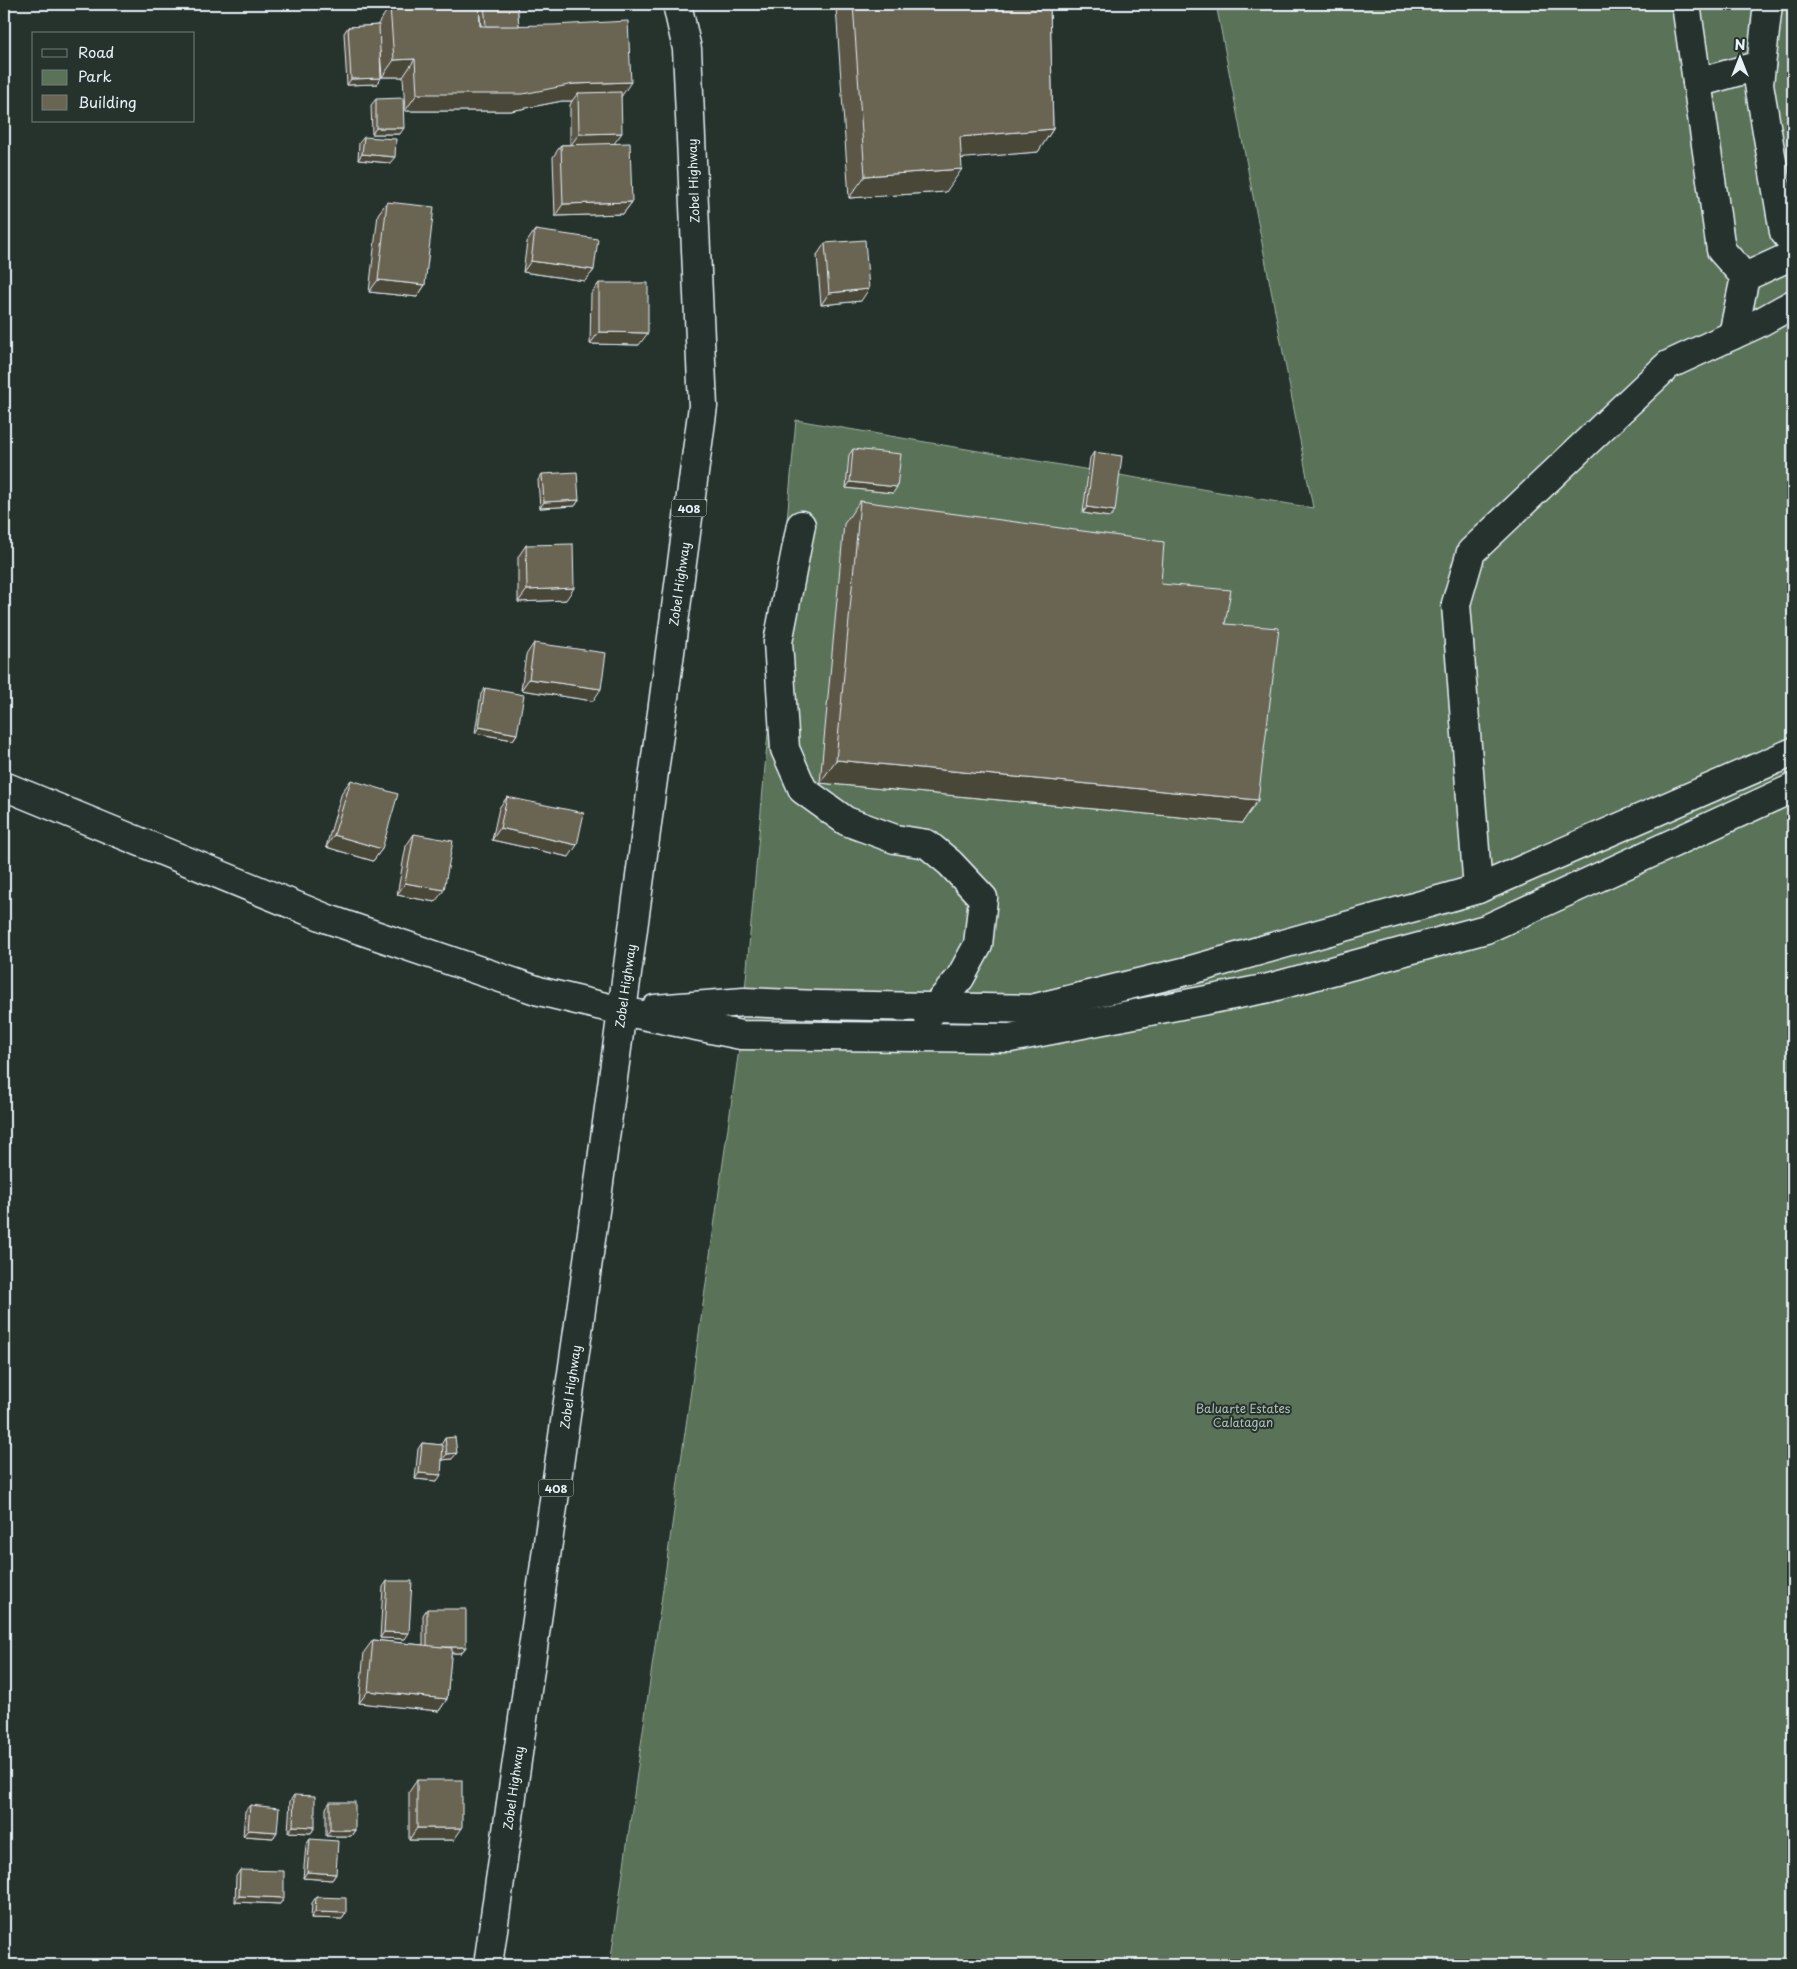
<svg xmlns="http://www.w3.org/2000/svg" width="1797" height="1969" font-family="'Playpen Sans',sans-serif">
  <style>
    .green { fill: #5a7358; stroke: #a1b2a8 }
    .lines { fill: none; stroke-linecap: round; stroke-linejoin: round }
    .minor-casing { stroke: #e8f1f8; stroke-width: 31 }
    .major-casing { stroke: #e8f1f8; stroke-width: 31 }
    .minor { stroke: #26332d; stroke-width: 28 }
    .major { stroke: #26332d; stroke-width: 28 }
    .wall { fill: #5b5747; stroke: #e8f1f8; fill-rule: evenodd }
    .shaded-wall { fill: #4a4739; stroke: #e8f1f8 }
    .building { fill: #6a6552; stroke: #e8f1f8 }
    .labels { text-anchor: middle; dominant-baseline: central; stroke-width: 4; stroke-linejoin: round; paint-order: stroke }
    .shield { fill: #26332d; stroke: #aeb8bb; stroke-width: 1 }
    .shield-label { font-size: 11px; font-weight: bold; fill: #e8f1f8 }
    .street-label { font-size: 12px; fill: #e8f1f8; stroke: #26332d }
    .park-label { font-size: 12px; fill: #afbfb8; stroke: #26332d }
  </style>
  <rect width="100%" height="100%" fill="#26332d"/>
  <filter id="ink" filterUnits="userSpaceOnUse"><feTurbulence type="fractalNoise" baseFrequency=".02" numOctaves="2"/><feDisplacementMap in="SourceGraphic" scale="10" xChannelSelector="R" yChannelSelector="G"/><feConvolveMatrix kernelMatrix="1 2 1 2 8 2 1 2 1" color-interpolation-filters="sRGB"/></filter>
  <g filter="url(#ink)">
    <path class="green" d="M1216,4H1793V1965H610L741,1035L796,420L1313,508Z"/>
    <g class="lines">
      <defs>
        <g id="minor">
          <path d="M1686,4L1721,250L1745,277L1733,335"/>
          <path d="M1768,4L1759,84L1784,232L1793,243"/>
          <path d="M1697,83L1761,65"/>
          <path d="M1745,277L1793,255"/>
          <path d="M801,525L778,642L785,749L803,790L846,821L895,839L927,844L950,863L983,898L978,945L960,978L928,1016"/>
          <path d="M4,786L328,919L539,991L622,1011L741,1035L1010,1038L1269,988L1486,929L1793,788"/>
          <path d="M1478,889L1456,604L1471,552L1668,365L1757,324L1793,304"/>
          <path d="M655,1009L744,1002L818,1005L1031,1009L1191,970L1478,889L1793,752"/>
        </g>
        <path id="major" d="M488,1965L598,1190L703,406L687,49L677,4"/>
      </defs>
      <use href="#minor" class="minor-casing"/>
      <use href="#major" class="major-casing"/>
      <use href="#minor" class="minor"/>
      <use href="#major" class="major"/>
    </g>
    <g class="wall">
      <path d="M416,4H517L519,26L621,97L614,144L632,202L623,214L555,216L553,157L561,145H570V105L572,101H562L511,111H405L403,77H382L380,51L381,78L377,84L347,85L344,33L348,27L378,25V24L390,6ZM479,8L481,26H480Z"/>
      <path d="M838,4H1050L1053,129L1038,152L961,158L946,192L849,198L836,7Z"/>
      <path d="M376,99L400,134H372L371,105Z"/>
      <path d="M364,137L390,163L358,160L359,143Z"/>
      <path d="M387,202L425,285L417,297L369,292L378,214Z"/>
      <path d="M535,230L594,270L585,281L523,272L527,242Z"/>
      <path d="M825,243L861,301L821,305L817,255Z"/>
      <path d="M599,283L639,345L590,344L591,294Z"/>
      <path d="M853,449L893,493L846,488L849,455Z"/>
      <path d="M1094,452L1110,517L1083,513L1090,458Z"/>
      <path d="M542,474L579,500L575,506L540,508L538,480Z"/>
      <path d="M860,501L1161,584L1258,800L1242,823L820,783L844,524Z"/>
      <path d="M526,545L566,600L518,602V557Z"/>
      <path d="M534,643L593,701L521,690L526,655Z"/>
      <path d="M485,688L517,734L513,740L475,733L481,694Z"/>
      <path d="M351,780L382,849L373,861L326,847L342,792Z"/>
      <path d="M507,797L569,857L492,840L499,808Z"/>
      <path d="M414,834L435,902L397,895L406,846Z"/>
      <path d="M445,1438L452,1459L442,1460L437,1481L415,1479L418,1449L422,1443L441,1445Z"/>
      <path d="M387,1581L405,1639L380,1638L383,1587Z"/>
      <path d="M427,1609L466,1647L461,1653H451L447,1699L439,1711L359,1703L364,1652L373,1640L423,1645V1615Z"/>
      <path d="M417,1780L454,1840H409V1792Z"/>
      <path d="M294,1795L315,1827L311,1833L288,1832L290,1801Z"/>
      <path d="M330,1802L355,1830L351,1836H326V1808Z"/>
      <path d="M250,1805L277,1832L273,1838L243,1836L245,1811Z"/>
      <path d="M310,1839L336,1874L332,1880L303,1878L306,1845Z"/>
      <path d="M240,1870L280,1904L235,1902L236,1876Z"/>
      <path d="M316,1897L346,1913L342,1919L311,1918L312,1903Z"/>
    </g>
    <g class="shaded-wall">
      <path d="M415,59L403,77H382L394,60Z"/>
      <path d="M381,78L377,84L347,85L351,79Z"/>
      <path d="M631,82L619,100L578,93L572,101H562L511,111H405L417,94L574,84Z"/>
      <path d="M376,128H404L400,134H372Z"/>
      <path d="M1053,129L1038,152L944,160L960,137Z"/>
      <path d="M622,133L613,145L570,146L579,134Z"/>
      <path d="M362,154L395,157L390,163L358,160Z"/>
      <path d="M962,169L946,192L849,198L865,176Z"/>
      <path d="M632,202L623,214L555,216L563,204Z"/>
      <path d="M531,261L594,270L585,281L523,272Z"/>
      <path d="M378,280L425,285L417,297L369,292Z"/>
      <path d="M869,289L861,301L821,305L829,293Z"/>
      <path d="M599,332L648,333L639,345L590,344Z"/>
      <path d="M850,482L897,487L893,493L846,488Z"/>
      <path d="M579,500L575,506L540,508L544,502Z"/>
      <path d="M1087,507L1115,511L1110,517L1083,513Z"/>
      <path d="M574,588L566,600L518,602L527,590Z"/>
      <path d="M529,679L601,689L593,701L521,690Z"/>
      <path d="M479,727L517,734L513,740L475,733Z"/>
      <path d="M836,760L1258,800L1242,823L820,783Z"/>
      <path d="M500,828L577,845L569,857L492,840Z"/>
      <path d="M334,835L382,849L373,861L326,847Z"/>
      <path d="M405,883L444,890L435,902L397,895Z"/>
      <path d="M457,1453L452,1459L442,1460L447,1454Z"/>
      <path d="M419,1473L441,1475L437,1481L415,1479Z"/>
      <path d="M384,1632L409,1633L405,1639L380,1638Z"/>
      <path d="M427,1647H466L461,1653H423Z"/>
      <path d="M368,1691L447,1699L439,1711L359,1703Z"/>
      <path d="M293,1826L315,1827L311,1833L288,1832Z"/>
      <path d="M417,1828H462L454,1840H409Z"/>
      <path d="M248,1830L277,1832L273,1838L243,1836Z"/>
      <path d="M330,1830H355L351,1836H326Z"/>
      <path d="M307,1872L336,1874L332,1880L303,1878Z"/>
      <path d="M239,1896L284,1898L280,1904L235,1902Z"/>
      <path d="M315,1912L346,1913L342,1919L311,1918Z"/>
    </g>
    <g class="building">
      <path d="M416,4H479L480,26L554,25L628,21L631,82L574,84L523,94H417L415,59L394,60L390,6Z"/>
      <path d="M484,4H517L519,26H486Z"/>
      <path d="M853,4H1050L1053,129L960,137L962,169L865,176Z"/>
      <path d="M379,25L381,78L351,79L348,27Z"/>
      <path d="M621,92L622,133L579,134L578,93Z"/>
      <path d="M403,98L404,128H376V99Z"/>
      <path d="M364,137L396,139L395,157L362,154Z"/>
      <path d="M630,143L632,202L563,204L561,145Z"/>
      <path d="M387,202L434,207L425,285L378,280Z"/>
      <path d="M535,230L598,239L594,270L531,261Z"/>
      <path d="M865,240L869,289L829,293L825,243Z"/>
      <path d="M599,283H648V333L599,332Z"/>
      <path d="M853,449L901,454L897,487L850,482Z"/>
      <path d="M1094,452L1122,456L1115,511L1087,507Z"/>
      <path d="M577,472L579,500L544,502L542,474Z"/>
      <path d="M860,501L1164,542L1161,584L1231,590L1225,624L1279,628L1258,800L836,760Z"/>
      <path d="M573,544L574,588L527,590L526,545Z"/>
      <path d="M534,643L606,653L601,689L529,679Z"/>
      <path d="M485,688L524,695L517,734L479,727Z"/>
      <path d="M351,780L398,794L382,849L334,835Z"/>
      <path d="M507,797L584,813L577,845L500,828Z"/>
      <path d="M414,834L453,841L444,890L405,883Z"/>
      <path d="M455,1437L457,1453L447,1454L445,1438Z"/>
      <path d="M422,1443L443,1445L441,1475L419,1473Z"/>
      <path d="M387,1581H412L409,1633L384,1632Z"/>
      <path d="M427,1609H466V1647H439L427,1646Z"/>
      <path d="M373,1640L452,1648L447,1699L368,1691Z"/>
      <rect x="417" y="1780" width="45" height="48"/>
      <path d="M294,1795L315,1796V1827L293,1826Z"/>
      <rect x="330" y="1802" width="25" height="28"/>
      <path d="M250,1805L279,1808L277,1832L248,1830Z"/>
      <path d="M310,1839L338,1841L336,1874L307,1872Z"/>
      <path d="M240,1870L284,1871V1898L239,1896Z"/>
      <path d="M316,1897L346,1898V1913L315,1912Z"/>
    </g>
  </g>
  <g class="labels">
    <g class="shield">
      <rect x="671.5" y="499.5" width="35" height="17" rx="4"/>
      <rect x="538.5" y="1479.5" width="35" height="17" rx="4"/>
    </g>
    <g class="shield-label">
      <text x="689" y="508">408</text>
      <text x="556" y="1488">408</text>
    </g>
    <g class="street-label">
      <text transform="translate(693 181) rotate(-92)">Zobel Highway</text>
      <text transform="translate(679 584) rotate(-82)">Zobel Highway</text>
      <text transform="translate(625 986) rotate(-82)">Zobel Highway</text>
      <text transform="translate(570 1387) rotate(-82)">Zobel Highway</text>
      <text transform="translate(513 1788) rotate(-82)">Zobel Highway</text>
    </g>
    <g class="park-label">
      <text x="1243" y="1408">Baluarte Estates<tspan x="1243" dy="14">Calatagan</tspan></text>
    </g>
  </g>
  <rect width="1797" height="1969" fill="none" stroke="#26332d" stroke-width="20"/>
  <rect x="10" y="10" width="1777" height="1949" fill="none" stroke="#e8f1f8" stroke-width="2" filter="url(#ink)"/>
  <rect x="32" y="32" width="162" height="90" fill="#26332d" stroke="#747f7e"/>
  <rect x="42" y="49" width="25" height="8" fill="#26332d" stroke="#747f7e"/>
  <text x="78" y="58" font-size="15" fill="#e8f1f8">Road</text>
  <rect x="42" y="70" width="25" height="15" fill="#5a7358" stroke="#747f7e"/>
  <text x="78" y="82" font-size="15" fill="#e8f1f8">Park</text>
  <rect x="42" y="95" width="25" height="15" fill="#6a6552" stroke="#747f7e"/>
  <text x="78" y="108" font-size="15" fill="#e8f1f8">Building</text>
  <g transform="translate(1740 58)" stroke="#26332d" stroke-width="4" paint-order="stroke">
  <path d="M0-4L9 19L0 12L-9 19Z" fill="#e8f1f8"/>
  <text y="-8" font-size="14" font-weight="bold" text-anchor="middle" fill="#e8f1f8">N</text>
  </g>
</svg>
